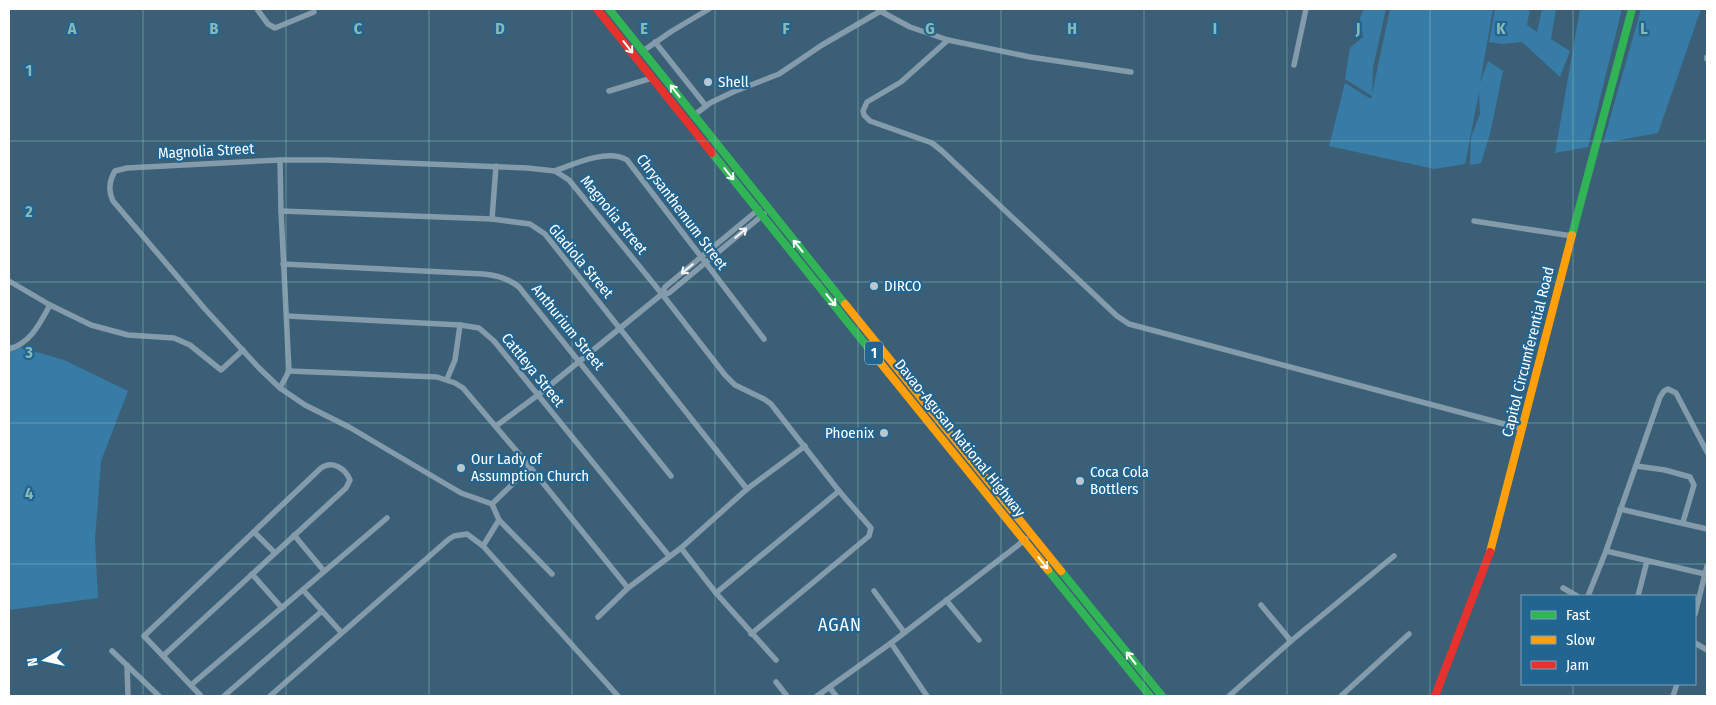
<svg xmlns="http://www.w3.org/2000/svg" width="1716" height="705" font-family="'Fira Sans Condensed',sans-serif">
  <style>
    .green { fill: #377ca6 }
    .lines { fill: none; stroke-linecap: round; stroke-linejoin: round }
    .street { stroke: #839baa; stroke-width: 5.5 }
    .fast { stroke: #30b455; stroke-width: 8 }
    .slow { stroke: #ff9f0a; stroke-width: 8 }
    .jam { stroke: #e5322d; stroke-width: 8 }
    .oneway { stroke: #fff }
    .oneway2 { stroke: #f3f5f6 }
    .grid { fill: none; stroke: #87bab6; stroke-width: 1; stroke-opacity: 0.55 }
    .poi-dot { fill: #bac7cf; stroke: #226590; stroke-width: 2 }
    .labels { text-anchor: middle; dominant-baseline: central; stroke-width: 4.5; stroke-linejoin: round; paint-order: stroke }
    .shield { fill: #226590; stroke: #bdd1de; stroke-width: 1 }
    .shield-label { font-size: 14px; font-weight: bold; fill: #fff }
    .poi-label { font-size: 15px; fill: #fff; stroke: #226590; text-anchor: start }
    .street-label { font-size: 15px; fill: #fff; stroke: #226590 }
    .quarter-label { font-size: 18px; letter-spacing: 1px; fill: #fff; stroke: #226590 }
    .grid-label { font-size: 16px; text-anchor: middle; font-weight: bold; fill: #87bab6; stroke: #226590; stroke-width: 4.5; stroke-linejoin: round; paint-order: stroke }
  </style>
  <rect width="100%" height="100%" fill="#3b5f77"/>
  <g class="green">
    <path d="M1364,9H1386L1373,67L1372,94L1390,9H1493L1480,83L1488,61L1503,71L1490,134L1481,163L1470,165L1471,137L1480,114L1479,92L1465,164L1434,169L1329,146L1345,83L1371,99L1372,96L1345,79L1350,48L1363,37L1360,18Z"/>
    <path d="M1495,9H1530L1527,25L1537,32L1542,9H1556L1551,39L1570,51L1560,77L1522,42L1502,44L1489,42Z"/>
    <path d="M1580,9H1622L1588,147L1555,153Z"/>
    <path d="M1641,9H1701L1658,133L1603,143Z"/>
    <path d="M9,344L64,360L128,391L101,461L95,540L98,598L9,610Z"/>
  </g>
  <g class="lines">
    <g class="street">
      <path d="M257,9L268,24L275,28L314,12"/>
      <path d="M880,11L910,27L948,40"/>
      <path d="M655,42L706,106"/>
      <path d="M643,51L672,31L709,9"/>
      <path d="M1707,59V57"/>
      <path d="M1294,65L1306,9"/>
      <path d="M1131,72L1030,57L948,40L901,82L867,102L863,111L864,115L870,121L932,143L942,151L1117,316L1129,324L1523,429"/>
      <path d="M609,91L652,78"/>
      <path d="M693,116L710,103L733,92L779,74L822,45L884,9"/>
      <path d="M555,171C573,164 609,148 627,160L764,339"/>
      <path d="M281,211L492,219L530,224L545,234L747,489"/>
      <path d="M492,219L496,166"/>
      <path d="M1474,221L1572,236"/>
      <path d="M283,264L483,274C497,275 508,278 519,287L671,476"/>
      <path d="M9,281L50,305L91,325L128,335L174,338L190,345L221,370L243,350"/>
      <path d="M662,294L669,293L764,214"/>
      <path d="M287,316L460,325L479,328L494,341L669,556"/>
      <path d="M9,349C31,343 40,323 50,305"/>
      <path d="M289,371L437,377L455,383L463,388L530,467L628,588"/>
      <path d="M447,379L455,360L460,325"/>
      <path d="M280,388L289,371L281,211L280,160"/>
      <path d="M496,426L538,395L662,294L665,287L759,209"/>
      <path d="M1636,466L1665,470L1690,477L1694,485L1683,522"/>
      <path d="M492,504L530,467"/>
      <path d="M1620,509L1707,529"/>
      <path d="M499,520L552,574"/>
      <path d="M254,532L275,553"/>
      <path d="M294,535L324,571"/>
      <path d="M483,546L499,520L492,504L461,493L349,427L305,405L280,388L259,368L205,309L113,201C108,191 109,181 115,171L127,168L280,160H327L527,168L555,171L569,180L662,294L725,375L735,385L764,399L771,404L839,491L871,528L869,536L751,634"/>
      <path d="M681,548L716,593L776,660"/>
      <path d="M1606,551L1705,574"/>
      <path d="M252,574L282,608"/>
      <path d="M1563,588L1577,596"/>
      <path d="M303,590L341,632"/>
      <path d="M874,591L904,632"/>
      <path d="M716,593L839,491"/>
      <path d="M1588,596L1606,551L1660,397L1664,391L1668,389L1676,393L1707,452"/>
      <path d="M1638,596L1647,561"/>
      <path d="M946,600L979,640"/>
      <path d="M1261,605L1291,641"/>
      <path d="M1695,614L1707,566"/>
      <path d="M598,617L628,588L681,548L747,489L805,446"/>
      <path d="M891,643L927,696"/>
      <path d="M1695,643L1707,650"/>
      <path d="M112,651L159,696"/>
      <path d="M163,656L346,488L350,480C345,468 332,460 321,468L144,636L201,696"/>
      <path d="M127,665L128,696"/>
      <path d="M776,682L787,696"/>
      <path d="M191,685L387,518"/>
      <path d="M830,688L836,696"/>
      <path d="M224,696L322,611"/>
      <path d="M270,696L449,539L454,536L467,534L483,546L618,696"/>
      <path d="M817,696L891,643L1026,539"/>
      <path d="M1229,696L1291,641L1394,556"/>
      <path d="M1341,696L1409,634"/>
      <path d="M1673,696L1677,684"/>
    </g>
    <g class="fast">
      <path d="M609,9L845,304"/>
      <path d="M712,153L870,350"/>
      <path d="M1572,235L1632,9"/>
      <path d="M1048,570L1150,696"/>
      <path d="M1061,571L1162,696"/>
    </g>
    <g class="slow">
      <path d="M845,304L1061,571"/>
      <path d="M870,350L1048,570"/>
      <path d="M1490,552L1572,235"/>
    </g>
    <g class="jam">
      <path d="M597,9L712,153"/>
      <path d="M1435,696L1490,552"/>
    </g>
  </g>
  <defs><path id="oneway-shaft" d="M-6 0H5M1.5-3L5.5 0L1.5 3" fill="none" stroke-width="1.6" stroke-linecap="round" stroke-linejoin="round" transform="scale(1.25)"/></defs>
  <g class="oneway">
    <use href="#oneway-shaft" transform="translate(628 47) rotate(52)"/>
    <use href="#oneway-shaft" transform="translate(675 91) rotate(-128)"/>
    <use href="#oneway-shaft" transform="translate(729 174) rotate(51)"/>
    <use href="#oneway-shaft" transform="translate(798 246) rotate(-129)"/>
    <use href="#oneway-shaft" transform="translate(831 300) rotate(51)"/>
    <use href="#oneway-shaft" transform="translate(1043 563) rotate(51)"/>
    <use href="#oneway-shaft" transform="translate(1131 658) rotate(-128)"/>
  </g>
  <g class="oneway2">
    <use href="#oneway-shaft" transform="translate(741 233) rotate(-40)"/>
    <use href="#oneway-shaft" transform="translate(687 269) rotate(140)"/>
  </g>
  <path class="grid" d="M143,9V696M286,9V696M429,9V696M572,9V696M715,9V696M858,9V696M1001,9V696M1144,9V696M1287,9V696M1430,9V696M1573,9V596M9,141H1707M9,282H1707M9,423H1707M9,564H1707M1573,684V696"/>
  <g class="poi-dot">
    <circle cx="708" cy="82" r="5"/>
    <circle cx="874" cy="286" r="5"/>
    <circle cx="884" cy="433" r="5"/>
    <circle cx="461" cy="468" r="5"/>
    <circle cx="1080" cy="481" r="5"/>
  </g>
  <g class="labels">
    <rect class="shield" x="865" y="341.5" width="18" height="23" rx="4"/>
    <g class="shield-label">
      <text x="874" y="353">1</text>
    </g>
    <g class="poi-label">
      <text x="718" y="82">Shell</text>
      <text x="884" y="286">DIRCO</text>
      <text x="874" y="433" text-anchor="end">Phoenix</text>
      <text x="471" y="459">Our Lady of<tspan x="471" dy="17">Assumption Church</tspan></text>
      <text x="1090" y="472">Coca Cola<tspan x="1090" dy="17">Bottlers</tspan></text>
    </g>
    <g class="street-label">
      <text transform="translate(206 151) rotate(-3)">Magnolia Street</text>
      <text transform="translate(682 212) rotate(53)">Chrysanthemum Street</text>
      <text transform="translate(614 215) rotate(51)">Magnolia Street</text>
      <text transform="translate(581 261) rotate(50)">Gladiola Street</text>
      <text transform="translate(568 327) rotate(51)">Anthurium Street</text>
      <text transform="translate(1528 352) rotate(-76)">Capitol Circumferential Road</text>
      <text transform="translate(533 370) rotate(51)">Cattleya Street</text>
      <text transform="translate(960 438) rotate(51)">Davao-Agusan National Highway</text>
    </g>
    <g class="quarter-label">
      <text x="840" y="625">AGAN</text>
    </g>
  </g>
  <g class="grid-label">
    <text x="72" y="34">A</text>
    <text x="214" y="34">B</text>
    <text x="358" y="34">C</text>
    <text x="500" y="34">D</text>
    <text x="644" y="34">E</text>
    <text x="786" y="34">F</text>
    <text x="930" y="34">G</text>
    <text x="1072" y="34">H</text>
    <text x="1215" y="34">I</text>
    <text x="1358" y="34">J</text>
    <text x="1501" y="34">K</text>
    <text x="1644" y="34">L</text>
    <text x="29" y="76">1</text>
    <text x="29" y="217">2</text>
    <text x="29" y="358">3</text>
    <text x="29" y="499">4</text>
  </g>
  <rect width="1716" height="705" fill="none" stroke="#ffffff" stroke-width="20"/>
  <rect x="1521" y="595" width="175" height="90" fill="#226590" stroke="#7aa3bc"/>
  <rect x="1531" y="611" width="25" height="8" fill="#30b455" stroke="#7aa3bc"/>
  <text x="1566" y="620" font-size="15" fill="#ffffff">Fast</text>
  <rect x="1531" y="636" width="25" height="8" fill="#ff9f0a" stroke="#7aa3bc"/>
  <text x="1566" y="645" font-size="15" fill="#ffffff">Slow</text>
  <rect x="1531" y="661" width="25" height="8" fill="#e5322d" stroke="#7aa3bc"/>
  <text x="1566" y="670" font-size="15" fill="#ffffff">Jam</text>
  <g transform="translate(45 660) rotate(261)" stroke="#226590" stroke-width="4" paint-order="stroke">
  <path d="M0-4L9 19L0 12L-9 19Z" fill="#ffffff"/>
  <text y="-8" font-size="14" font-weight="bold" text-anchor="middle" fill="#ffffff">N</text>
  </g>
</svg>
